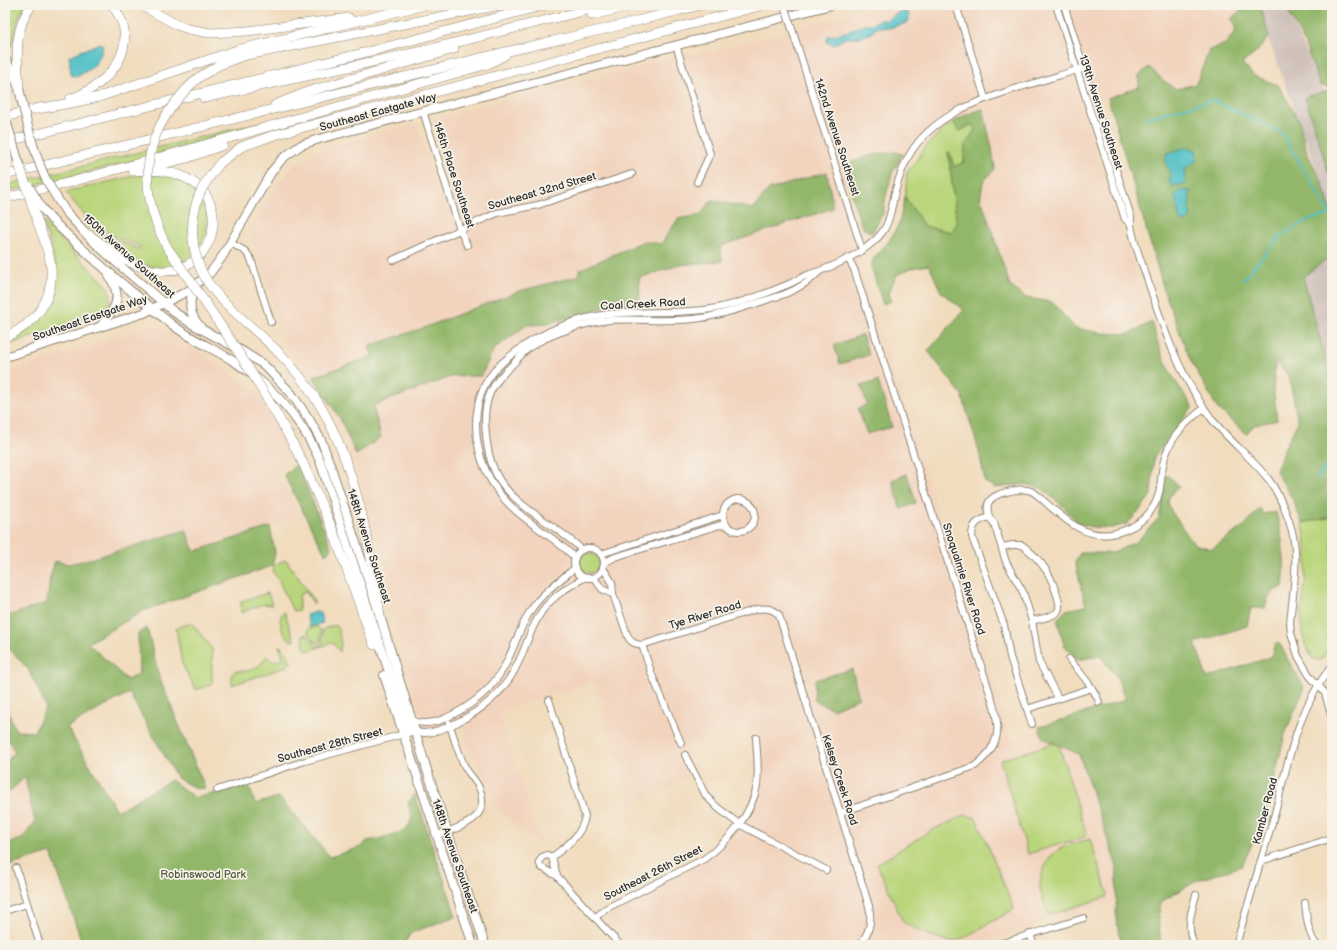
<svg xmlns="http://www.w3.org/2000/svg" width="1337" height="950" font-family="'Balsamiq Sans',sans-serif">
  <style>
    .built { fill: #f2d4be }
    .industrial { fill: #cfc0ba }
    .green { fill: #bad67b; stroke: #728053 }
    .forest { fill: #93b76b; stroke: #5f714b }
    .water { fill: #52c1c7; stroke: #3e7679 }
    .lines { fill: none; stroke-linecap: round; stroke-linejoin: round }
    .stream { stroke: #52c1c7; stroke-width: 2 }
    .minor-casing { stroke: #8e8474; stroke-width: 8 }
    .major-casing { stroke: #8e8474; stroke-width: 10 }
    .highway-casing { stroke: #8e8474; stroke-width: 10 }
    .minor { stroke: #fff; stroke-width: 6 }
    .major { stroke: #fff; stroke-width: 8 }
    .highway { stroke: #fff; stroke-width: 9 }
    .minor-bridge-casing { stroke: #8e8474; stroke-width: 8; stroke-linecap: butt }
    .major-bridge-casing { stroke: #8e8474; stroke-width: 10; stroke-linecap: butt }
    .highway-bridge-casing { stroke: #8e8474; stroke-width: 10; stroke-linecap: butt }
    .minor-bridge { stroke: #fff; stroke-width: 6 }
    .major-bridge { stroke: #fff; stroke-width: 8 }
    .highway-bridge { stroke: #fff; stroke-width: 9 }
    .labels { text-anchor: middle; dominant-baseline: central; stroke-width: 3.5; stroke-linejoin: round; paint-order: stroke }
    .street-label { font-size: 11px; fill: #2b2b2b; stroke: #f7f3e8 }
    .park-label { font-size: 11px; fill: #4f563f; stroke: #f7f3e8 }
  </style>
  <rect width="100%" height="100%" fill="#f7f3e8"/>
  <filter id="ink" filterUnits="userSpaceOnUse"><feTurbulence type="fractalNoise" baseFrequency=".025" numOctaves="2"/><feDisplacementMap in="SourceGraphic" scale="8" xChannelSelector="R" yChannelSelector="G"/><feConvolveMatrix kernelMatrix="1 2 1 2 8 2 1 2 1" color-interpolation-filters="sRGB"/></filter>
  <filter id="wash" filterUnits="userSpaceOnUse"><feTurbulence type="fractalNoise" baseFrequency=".012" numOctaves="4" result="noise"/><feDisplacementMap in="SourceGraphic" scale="16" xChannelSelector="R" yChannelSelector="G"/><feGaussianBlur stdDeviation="0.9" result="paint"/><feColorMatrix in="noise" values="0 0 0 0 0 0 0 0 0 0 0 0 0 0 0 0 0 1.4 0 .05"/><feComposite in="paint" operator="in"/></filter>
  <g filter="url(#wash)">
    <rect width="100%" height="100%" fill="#f1dcbd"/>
    <g class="built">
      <path d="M883,5H1243L1236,30L1226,44L1209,50L1196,84L1176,89L1164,81L1139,87L1097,101L1089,75L1068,81L1074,83L1151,321L1111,332L1086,321L1065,308L1057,288L1024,290L1010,285L983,200L985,182L997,170L993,148L983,108L903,154L894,152L872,155L852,162L838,200L1011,739L1200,680L1254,858L972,945H633L602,911L704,859L739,824L757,784L756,738L744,722L683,748L695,776L631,804L594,681L499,712L542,848L493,804V796L491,785L475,763L468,749L463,733L465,728L474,721L427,736L404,663L386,569L350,448L333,411L308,376L287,350L250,230L276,185L295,164L318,150L414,124L417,125L437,190L454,185L434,120L477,107L686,54L713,51Z"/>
      <path d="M152,325L157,327L202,353L260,394L292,453L275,473L288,492L300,516L196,551L193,549L186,530L94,558L69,564L55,561L50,578L47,603L5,617V374Z"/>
      <path d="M5,687L52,848L5,863Z"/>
    </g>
    <g class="industrial">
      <path d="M1256,5H1285L1327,98L1332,89V211Z"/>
      <path d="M1332,255V383L1303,276Z"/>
    </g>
    <g class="green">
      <path d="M5,5H26L20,14L11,47L5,30Z"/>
      <path d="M953,122L960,131L972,124L976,129L965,145L964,162L954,167L950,153L948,152L957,223L952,232L924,226L905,197L907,172L928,144L944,129Z"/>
      <path d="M258,123V125L122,164L5,192V185Z"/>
      <path d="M137,175C152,175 168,174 182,181C214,196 216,238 188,258C181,263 174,266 166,267C162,267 157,267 153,267C141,264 128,257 118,250C109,243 91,231 86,222L105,235L139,249L140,246C101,232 91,226 66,192Z"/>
      <path d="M42,222L46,224L107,286C114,297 110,306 100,313L5,346V342C39,330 62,298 54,260C52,248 47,235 42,222Z"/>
      <path d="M1332,517V646L1326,652L1321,660L1313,659C1309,652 1305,645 1303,637C1298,617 1305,593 1306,572C1307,557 1307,538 1302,523Z"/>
      <circle cx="589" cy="563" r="10"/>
      <path d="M285,560L287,561L314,601V604L306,592L299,595V610L295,611L292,609L278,579L273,572L274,565Z"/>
      <path d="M268,593L272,605L263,604L241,613V601Z"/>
      <path d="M283,612L285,613L294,640L292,641C282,635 277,623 283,612Z"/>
      <path d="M192,623L212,649V684L196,690L182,664L176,628Z"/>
      <path d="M336,625C340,634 342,642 340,652L334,644L331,643L308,651L304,648L303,635L306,634L316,647L322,644L323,629Z"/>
      <path d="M317,626L321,630L320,642L316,644L308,633V629Z"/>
      <path d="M279,645L287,653L291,663H287L286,667L232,685V674L235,671H247L259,666L267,656L272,661L281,660L283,657Z"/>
      <path d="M1058,742L1087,836L1028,854L1000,760Z"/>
      <path d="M965,815L976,818L989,848L1014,909L962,939L951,942L923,933L903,922L877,864L932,830Z"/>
      <path d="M1090,839L1108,894L1107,897L1049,915C1045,905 1039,892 1040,882C1042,871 1048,856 1058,850C1067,844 1080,842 1090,839Z"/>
    </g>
    <g class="forest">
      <path d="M1243,5H1260L1269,37L1255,54L1242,63L1254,76L1278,85L1299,120L1307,153L1322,182L1332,213V255L1303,277L1332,383V482L1325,481L1332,517L1302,523L1293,500L1276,471L1284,449L1298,422L1289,376L1276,361L1273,385L1277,420L1254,425L1246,434L1217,408L1189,357L1164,290L1108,98L1139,87V75L1149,67L1164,81L1176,89L1196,84L1209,50L1226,44L1236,30L1231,19L1243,7Z"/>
      <path d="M1285,5H1332V89L1320,85L1305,44Z"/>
      <path d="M1332,90V184L1305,97Z"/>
      <path d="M983,109L992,148L995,169L983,182L980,201H982L1010,286L1026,298L1052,302L1075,328L1101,333L1128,334L1152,322C1155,330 1156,339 1159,346C1166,368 1179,387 1192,406V408L1154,457L1151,495L1136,515L1127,524L1111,528L1092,527L1078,523L1063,506L1041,488L1025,484L995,488L985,482L979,451L962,395L928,351L964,310L941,292L929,265L911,268L897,275L888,293L891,301L883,304L871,267L874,258L889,241L899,224L905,197L924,226L952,232L957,223L948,152L950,153L954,167L964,162L965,145L976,129L972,124L960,131L953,122L968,114Z"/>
      <path d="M894,152L903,154L893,171L886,195L883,213L872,233L864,229L862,227L848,184L852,162L872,155Z"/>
      <path d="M827,172L833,208L721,246L722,261L680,265L639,278L640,303L608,306L547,324L527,325L494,349L481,376H453L373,406L381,437L356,455L340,418L313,377L373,356L369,346L426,327L519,291L578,276L579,270L644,241L661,244L678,219L700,215L712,200L753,209L768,190Z"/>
      <path d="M862,335L869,355L840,364L834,345Z"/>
      <path d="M878,381L892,427L867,434L858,409L867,404L861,386Z"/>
      <path d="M297,464L332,549L325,554L284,475Z"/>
      <path d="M907,474L916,503L901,509L892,480Z"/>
      <path d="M1168,475L1179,486L1169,497L1168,502L1171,511L1194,544L1212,549L1245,525L1260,508L1262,514L1276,512C1283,539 1286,560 1283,587C1270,592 1269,595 1265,608H1251L1247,626L1195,643L1207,678L1271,657L1275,644H1280L1290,664L1303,685V691L1285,734L1266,812L1242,866L1198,880L1161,902L1158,918L1161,945H1122L1116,920L1117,867L1079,754L1043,738L1039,727L1125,700L1117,677L1100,656L1078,660L1064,645L1057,619L1066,610L1086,606L1075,562L1080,553H1113L1137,541L1159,518L1163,500L1165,478Z"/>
      <path d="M270,527L275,553L272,566L143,611L88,643L127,680L139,674L138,633L147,628L159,677L205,788L197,789L177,778L129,693L67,727L117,811L171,780L195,798L249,785L255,804L279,797L330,857L361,847L367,841L378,839L400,832L408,827L412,818L408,803L415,794L456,916L411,933L403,945H329L325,944L324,945H83L51,853L5,867V844L22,839L35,822L25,777L5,796V764L15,752L5,734V705L16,731L34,732L46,707L28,669L5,644V617L47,603L50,578L55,561L69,564L94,558L186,530L193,549L196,551Z"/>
      <path d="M852,669L859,698L833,709L814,700L815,680Z"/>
    </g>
    <g class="water">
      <path d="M899,12H907L909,15V20L907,23L889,28L880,27L875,29L872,33L857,38H846L833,45L827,43V39L828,36L843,33L865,24H872L882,19L885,21Z"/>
      <path d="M100,43L103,45C100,63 92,69 76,77L71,75L69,56Z"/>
      <path d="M1187,147L1196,150L1197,160L1185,169L1186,184L1172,186L1169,180L1171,174L1166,164V154Z"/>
      <path d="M1181,190L1190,191L1189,208L1191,216L1185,223L1179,219L1177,202L1174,196Z"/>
      <path d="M319,611L323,623L310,627L306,615Z"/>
    </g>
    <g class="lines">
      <g class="stream">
        <path d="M1145,118L1212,100L1282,133L1330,213"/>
        <path d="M1243,280L1280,236L1308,220L1332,214"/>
        <path d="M1317,479L1332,456"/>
      </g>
    </g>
  </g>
  <g filter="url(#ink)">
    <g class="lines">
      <defs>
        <g id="minor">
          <path d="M956,5L985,98"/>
          <path d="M1056,5L1125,219L1130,224"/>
          <path d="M1064,5L1131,217C1129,231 1141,261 1146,275C1163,328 1178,373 1211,418C1228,440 1252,458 1269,480C1278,492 1284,507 1289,521C1301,554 1293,589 1290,623L1291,633L1298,656L1309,675L1325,693L1332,718"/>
          <path d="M792,29L862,250"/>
          <path d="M676,45L710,154L697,182"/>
          <path d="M423,111L460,230L467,245"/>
          <path d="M231,243L245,251L251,259L271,322"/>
          <path d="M393,260L497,213L538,205L632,174"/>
          <circle cx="739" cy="515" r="16"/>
          <path d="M989,517C988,512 986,506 989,502C993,493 1022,487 1031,491C1036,493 1041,498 1045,502C1065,519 1083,538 1111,534C1134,530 1153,516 1159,493C1162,480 1161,466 1166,454C1173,434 1188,421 1204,408"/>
          <path d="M1002,547L1013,545H1022C1030,551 1040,561 1046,570C1050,576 1063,604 1058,611C1054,617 1039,619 1032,621"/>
          <circle cx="589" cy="563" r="15"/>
          <path d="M582,550C558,526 524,512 503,485C489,467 486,443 485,421C485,396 493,383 511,366C517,360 523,352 530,347C549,334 587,322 610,320C640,318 671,323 701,318C728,314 759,302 785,294C797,289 809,282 818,273"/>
          <path d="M601,554L723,515"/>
          <path d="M575,558C551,533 518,520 497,490C480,466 472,435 478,405C482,382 496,366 514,353C542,332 575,318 609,314C645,310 681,315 717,308C738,304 765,294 784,286C793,283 801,277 810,274C824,270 836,265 849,258C862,251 877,242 885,228C891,217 892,204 895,192C899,177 904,162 913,149C939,112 981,100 1021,87C1042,81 1063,74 1084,68"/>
          <path d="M604,563L615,557L720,525L727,526"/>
          <path d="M603,568L612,582L613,594L628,637C631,643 636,644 642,645L757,609C766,608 773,608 779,615L869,906C872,921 870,933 859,945"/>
          <path d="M594,578L602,589L613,594"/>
          <path d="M642,645L652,675L681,743"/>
          <path d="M1069,659C1080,673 1093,686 1099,702"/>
          <path d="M549,700L585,816C582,836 566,846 552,857"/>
          <path d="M1027,709L1092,688"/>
          <path d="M412,721C425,725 439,722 450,716C477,703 497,685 509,657C516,642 521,625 531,610C542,593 559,581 575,568"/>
          <path d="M1032,724L1010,657L1004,625L972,537C972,524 977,521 989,517L994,523L1006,562L1023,592L1032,621L1039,662L1058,698"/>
          <path d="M685,755L702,788L706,796L718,808L739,824L826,870"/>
          <path d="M217,790L305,761L415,731C418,732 421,733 424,733C434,733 450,726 458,722C486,708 507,689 519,661C527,644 531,627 542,611C553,596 568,587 584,578"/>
          <path d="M840,813L975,766C1001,745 1001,729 992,700L854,269L848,258"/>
          <path d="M438,835C458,828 491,820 480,790C477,781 469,775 465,767C458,753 454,737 449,723"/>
          <path d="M1261,861L1332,838"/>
          <path d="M16,868L40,945"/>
          <path d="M557,876L552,857L547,855L542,857L539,862L541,867L557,876L620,945"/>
          <path d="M1305,903C1306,915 1309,937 1317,945"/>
          <path d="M5,911L27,904"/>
          <path d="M595,918L605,909L704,859C728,842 752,815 757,785C759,769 757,753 756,738"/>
          <path d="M1030,934L1034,945"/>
          <path d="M996,945L1084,918"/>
          <path d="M1194,945C1186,927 1191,912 1196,895"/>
          <path d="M1236,945C1249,901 1262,857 1275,813C1288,762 1298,707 1332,666"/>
        </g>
        <g id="major">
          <path d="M5,58L18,85"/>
          <path d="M66,212L93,241L117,263L174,312L192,324L242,351L264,365L291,393L309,419L322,442L333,473L380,616L426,767L485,945"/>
          <path d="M51,219C88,256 129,290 170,323C190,339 213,348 235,362C273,387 302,419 320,461L405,721L408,727L415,731"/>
          <path d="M196,286C188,300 188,314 200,326"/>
          <path d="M100,327C115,309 124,298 109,276"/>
          <path d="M5,357L144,313L188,291L210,273L222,257L272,171L283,158L301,145L319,139L379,123L831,5"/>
          <path d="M384,675L473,945"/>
        </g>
        <g id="highway">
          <path d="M141,5L177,25L188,29L210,33L247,31L349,18"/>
          <path d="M592,15L635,5"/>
          <path d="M198,78L219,65L242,56L500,5"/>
          <path d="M19,88C17,60 13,28 32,5"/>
          <path d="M204,98L418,52L607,5"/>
          <path d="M70,99C110,85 144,45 112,5"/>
          <path d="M275,105L310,91L454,49"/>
          <path d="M37,109L76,102L99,97L237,50L424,5"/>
          <path d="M5,117L43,107"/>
          <path d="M5,142L379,49L545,5"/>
          <path d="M220,163L241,147L274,135L763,5"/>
          <path d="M151,167L187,158L223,145"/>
          <path d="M5,175L518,49L605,29L701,5"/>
          <path d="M5,198L71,182L190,149L488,64L505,55"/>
          <path d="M84,232C104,244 122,261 144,268C224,293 252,159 133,171"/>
          <path d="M5,337C34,325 54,301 51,268C50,253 43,237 38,223"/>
          <path d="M318,402C356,465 370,544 380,616"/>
          <path d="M303,463L332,528L374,645"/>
        </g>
      </defs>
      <use href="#minor" class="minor-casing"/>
      <use href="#major" class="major-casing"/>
      <use href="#highway" class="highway-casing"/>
      <use href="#minor" class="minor"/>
      <use href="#major" class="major"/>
      <use href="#highway" class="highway"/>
      <defs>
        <path id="minor-bridge" d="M784,5L792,29"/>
        <g id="major-bridge">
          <path d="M19,88C25,117 32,147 44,175C50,188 58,200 66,212"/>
          <path d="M5,117L21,170"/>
          <path d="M29,186L41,207L51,219"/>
        </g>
        <g id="highway-bridge">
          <path d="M198,78C144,127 133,182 167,247C215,317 265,387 303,463"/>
          <path d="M220,163C213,172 205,182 200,193C186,226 192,266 216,293C235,315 260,333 280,354C294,368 307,385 318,402"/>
          <path d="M19,164L38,223"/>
        </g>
      </defs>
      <use href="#minor-bridge" class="minor-bridge-casing"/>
      <use href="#major-bridge" class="major-bridge-casing"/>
      <use href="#highway-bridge" class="highway-bridge-casing"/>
      <use href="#minor-bridge" class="minor-bridge"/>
      <use href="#major-bridge" class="major-bridge"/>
      <use href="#highway-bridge" class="highway-bridge"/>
    </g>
  </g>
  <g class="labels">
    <g class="street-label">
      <text transform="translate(378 112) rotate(-15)">Southeast Eastgate Way</text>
      <text transform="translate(1101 112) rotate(72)">139th Avenue Southeast</text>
      <text transform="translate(837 137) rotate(72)">142nd Avenue Southeast</text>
      <text transform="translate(454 175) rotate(72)">146th Place Southeast</text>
      <text transform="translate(542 191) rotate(-16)">Southeast 32nd Street</text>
      <text transform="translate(129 256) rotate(42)">150th Avenue Southeast</text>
      <text transform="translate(643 304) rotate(-3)">Coal Creek Road</text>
      <text transform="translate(90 318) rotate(-19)">Southeast Eastgate Way</text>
      <text transform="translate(369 546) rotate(72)">148th Avenue Southeast</text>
      <text transform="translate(964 579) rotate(72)">Snoqualmie River Road</text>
      <text transform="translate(705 615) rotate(-17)">Tye River Road</text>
      <text transform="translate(330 745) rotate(-15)">Southeast 28th Street</text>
      <text transform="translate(840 780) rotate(72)">Kelsey Creek Road</text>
      <text transform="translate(1265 811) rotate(-75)">Kamber Road</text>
      <text transform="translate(455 856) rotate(71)">148th Avenue Southeast</text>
      <text transform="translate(653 873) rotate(-27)">Southeast 26th Street</text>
    </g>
    <g class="park-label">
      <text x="203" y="874">Robinswood Park</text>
    </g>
  </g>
  <rect width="1337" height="950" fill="none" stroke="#f7f3e8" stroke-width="20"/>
</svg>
